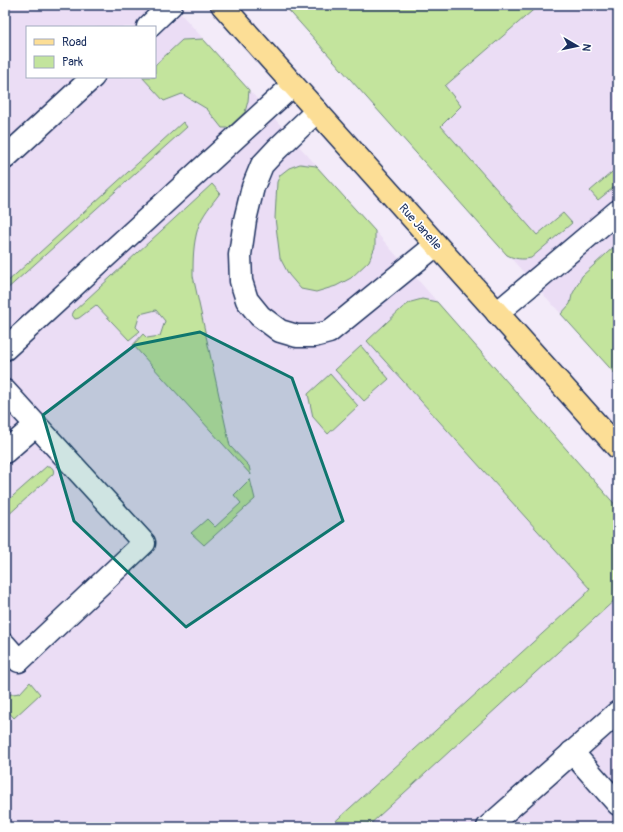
<svg xmlns="http://www.w3.org/2000/svg" width="623" height="832" font-family="Pangolin,sans-serif">
  <style>
    .built { fill: #ebddf5; fill-rule: evenodd }
    .green { fill: #c3e49d; stroke: #6f8a7e }
    .lines { fill: none; stroke-linecap: round; stroke-linejoin: round }
    .minor-casing { stroke: #1b2f5e; stroke-width: 25 }
    .major-casing { stroke: #1b2f5e; stroke-width: 25 }
    .minor { stroke: #fff; stroke-width: 22 }
    .major { stroke: #fcde96; stroke-width: 22 }
    .marked { fill: #0f766e; fill-opacity: 0.2; stroke: #0f766e; stroke-width: 3; stroke-linejoin: round }
    .labels { text-anchor: middle; dominant-baseline: central; stroke-width: 3.5; stroke-linejoin: round; paint-order: stroke }
    .street-label { font-size: 12px; fill: #1b2f5e; stroke: #fff }
  </style>
  <rect width="100%" height="100%" fill="#f3ebf9"/>
  <filter id="ink" filterUnits="userSpaceOnUse"><feTurbulence type="fractalNoise" baseFrequency=".025" numOctaves="2"/><feDisplacementMap in="SourceGraphic" scale="8" xChannelSelector="R" yChannelSelector="G"/><feConvolveMatrix kernelMatrix="1 2 1 2 8 2 1 2 1" color-interpolation-filters="sRGB"/></filter>
  <g filter="url(#ink)">
    <g class="built">
      <path d="M5,5H173L375,231L618,508V827H5ZM27,27H155V77H27Z"/>
      <path d="M539,5H618V377L397,132L445,86Z"/>
    </g>
    <g class="green">
      <path d="M284,5H539L445,86L461,106L441,126L537,235L563,213L572,223L531,258C522,260 515,259 507,255Z"/>
      <path d="M203,39L249,90L248,101L245,112L228,128H222L207,109L182,94L164,101L142,77H155V65L182,40Z"/>
      <path d="M183,122L187,127L5,291V284Z"/>
      <path d="M300,164L316,166L375,231V247L369,261L351,278L336,286L316,292L301,289L289,275L280,258L275,218L277,182L280,175L289,168Z"/>
      <path d="M618,167V184L598,200L590,191Z"/>
      <path d="M212,184L220,193C212,204 202,215 198,228C193,244 193,260 193,276L230,446L249,466L251,475L133,345L143,334L147,338L160,336L165,321L156,310L140,314L136,327L140,331L129,340L96,305L79,318L75,319L72,315L74,311Z"/>
      <path d="M618,243V377L561,314L570,304L572,295L582,276Z"/>
      <path d="M422,299L437,302L618,508V597L367,827H329L585,595L590,589L367,341L402,308L411,302Z"/>
      <path d="M361,346L389,379L364,401L335,370Z"/>
      <path d="M330,374L358,406L328,434L313,417L308,394Z"/>
      <path d="M47,466H50C54,469 54,471 53,474L5,518V503Z"/>
      <path d="M250,479L255,499L204,545L191,533L207,519L215,527L241,503L234,495Z"/>
      <path d="M30,682L40,694L14,718L5,708V695L20,693Z"/>
    </g>
    <g class="lines">
      <defs>
        <g id="minor">
          <path d="M148,27L171,5"/>
          <path d="M317,111L277,149L262,165L253,187L245,220L240,255L241,281L247,300L260,316L280,331L297,336H314L329,332L436,245"/>
          <path d="M5,158L93,77"/>
          <path d="M497,313L618,211"/>
          <path d="M5,349L293,85"/>
          <path d="M5,391L144,543L19,661L5,645"/>
          <path d="M5,452L36,425"/>
          <path d="M572,752L618,804"/>
          <path d="M488,827L618,712"/>
        </g>
        <path id="major" d="M222,5L618,448"/>
      </defs>
      <use href="#minor" class="minor-casing"/>
      <use href="#major" class="major-casing"/>
      <use href="#minor" class="minor"/>
      <use href="#major" class="major"/>
    </g>
  </g>
  <path class="marked" d="M200,332L292,378L343,521L186,627L74,521L43,415L135,345Z"/>
  <g class="labels">
    <g class="street-label">
      <text transform="translate(420 227) rotate(48)">Rue Janelle</text>
    </g>
  </g>
  <rect width="623" height="832" fill="none" stroke="#fff" stroke-width="20"/>
  <rect x="10" y="10" width="603" height="812" fill="none" stroke="#1b2f5e" stroke-width="1.5" filter="url(#ink)"/>
  <rect x="26" y="26" width="130" height="52" fill="#ffffff" stroke="#a4acbf"/>
  <rect x="34" y="39" width="20" height="6" fill="#fcde96" stroke="#a4acbf"/>
  <text x="62" y="46" font-size="12" fill="#1b2f5e">Road</text>
  <rect x="34" y="56" width="20" height="12" fill="#c3e49d" stroke="#a4acbf"/>
  <text x="62" y="66" font-size="12" fill="#1b2f5e">Park</text>
  <g transform="translate(577 46) rotate(99)" stroke="#ffffff" stroke-width="3" paint-order="stroke">
  <path d="M0-3L7 15L0 10L-7 15Z" fill="#1b2f5e"/>
  <text y="-6" font-size="11" font-weight="bold" text-anchor="middle" fill="#1b2f5e">N</text>
  </g>
</svg>
